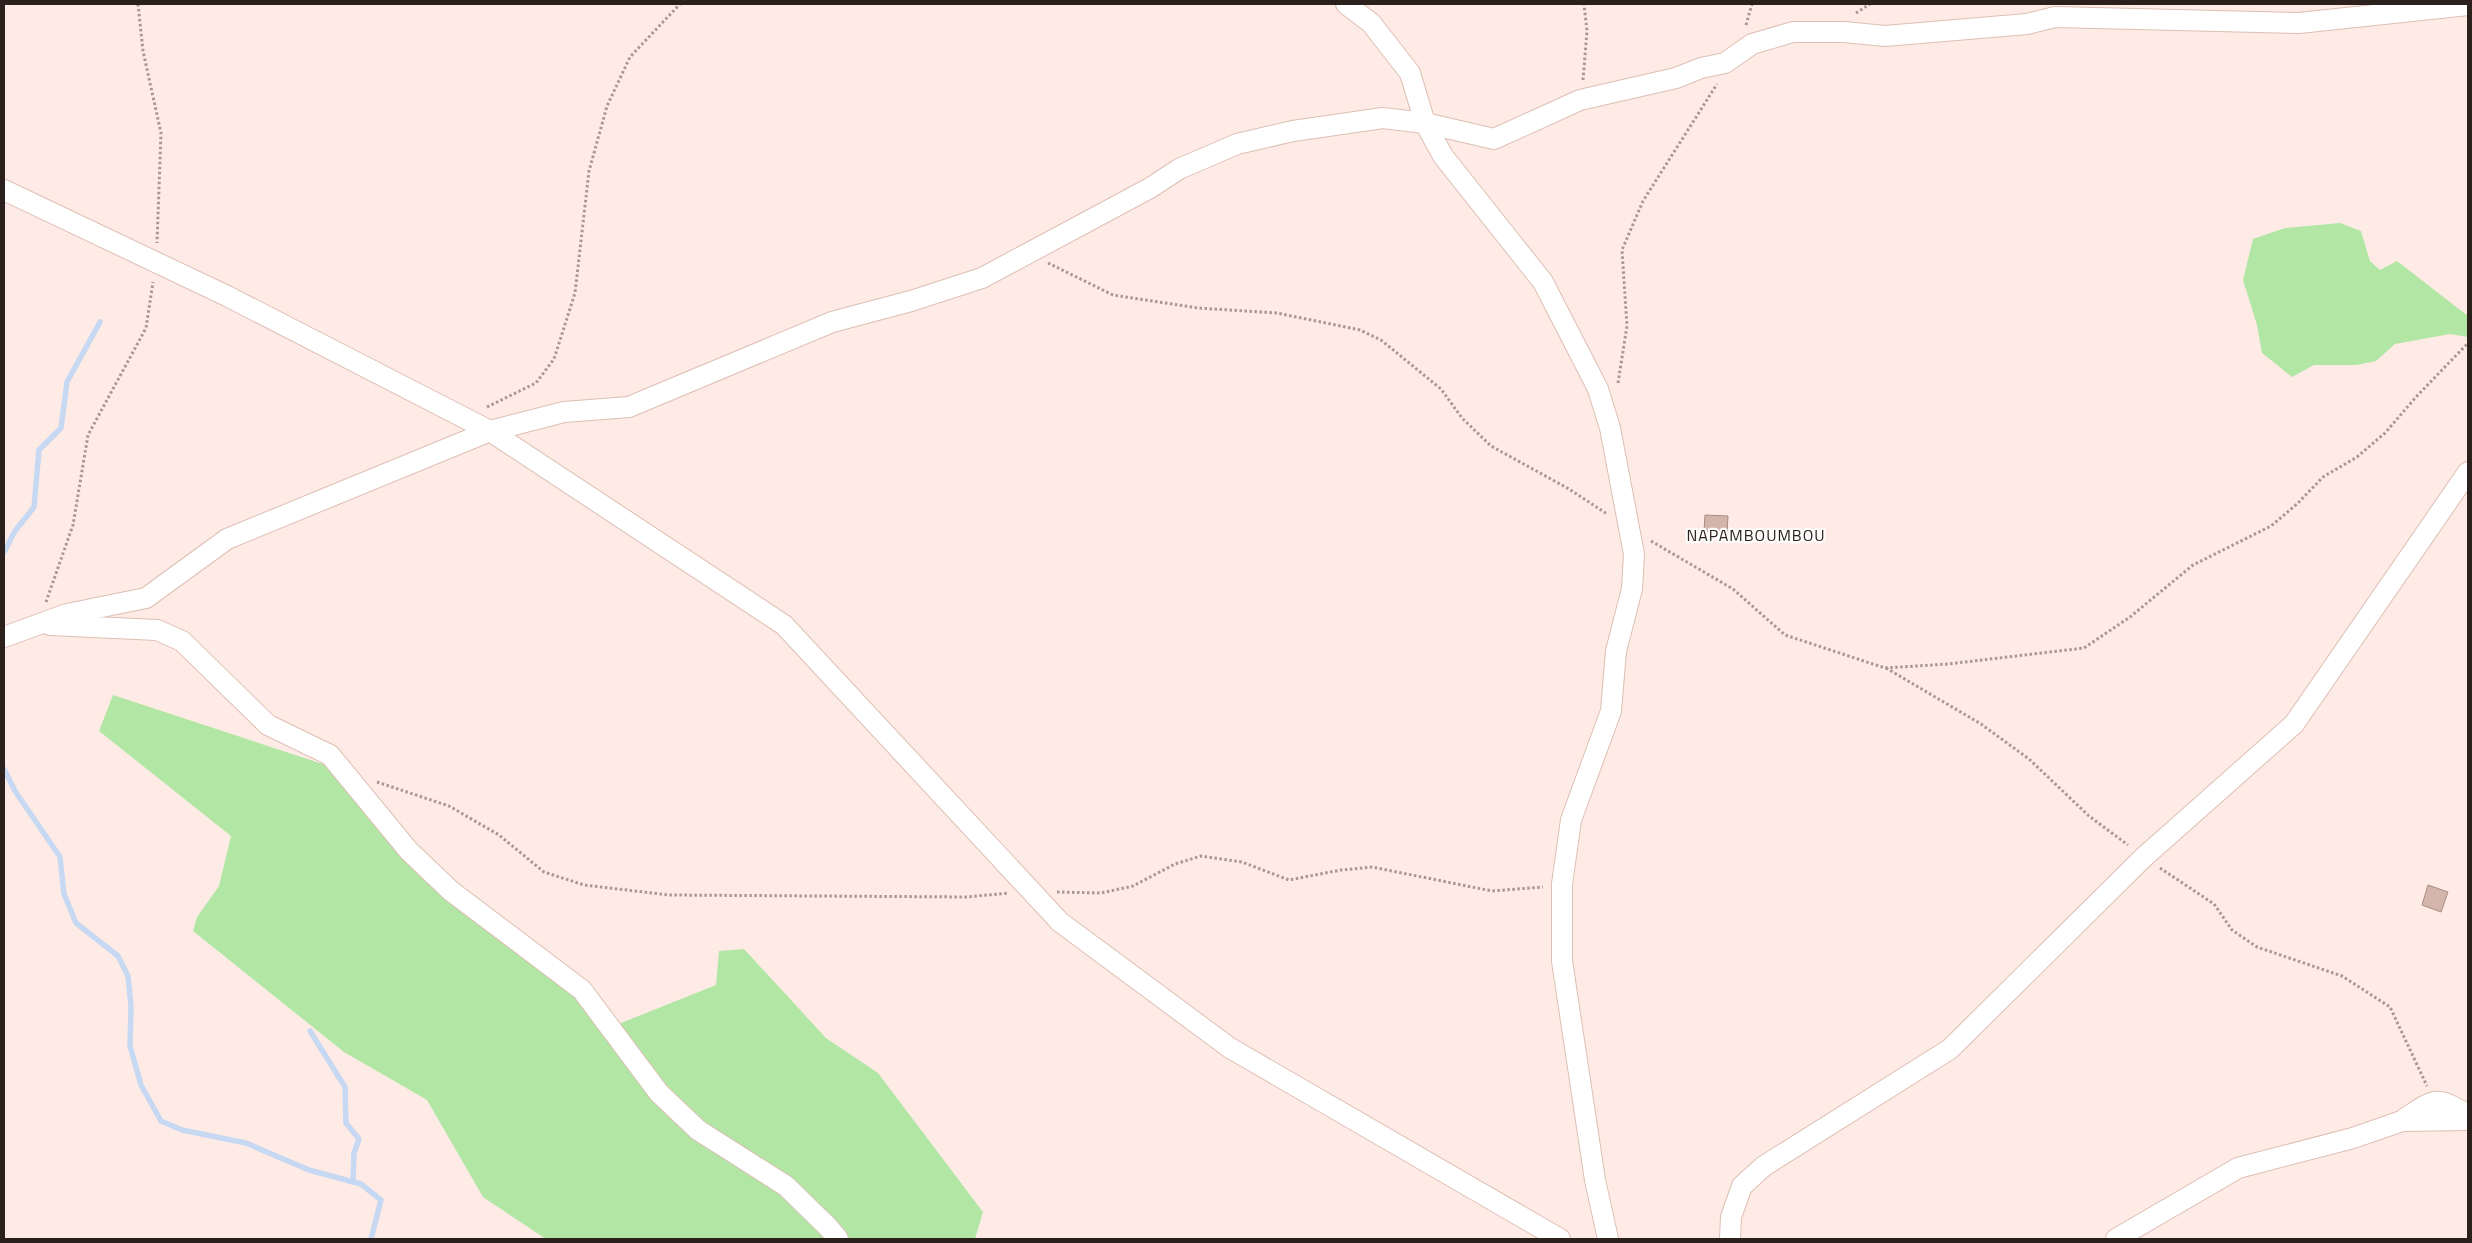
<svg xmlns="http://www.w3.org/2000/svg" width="2472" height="1243" font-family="'Titillium Web',sans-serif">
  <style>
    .green { fill: #b2e6a5 }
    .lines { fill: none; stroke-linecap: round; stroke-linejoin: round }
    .stream { stroke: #c7d8f3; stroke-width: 5.5 }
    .building { fill: #d4b5ab; stroke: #a98c82 }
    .minor-casing { stroke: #ddbfb4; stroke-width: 22 }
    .path { stroke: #a89892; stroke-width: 3; stroke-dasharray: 2.5 2.5; stroke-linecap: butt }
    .minor { stroke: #fff; stroke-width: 20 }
    .labels { text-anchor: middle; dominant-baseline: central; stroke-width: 4.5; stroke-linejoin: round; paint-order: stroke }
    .quarter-label { font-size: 16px; letter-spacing: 1px; fill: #2b201c; stroke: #fdfdfd }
  </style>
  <rect width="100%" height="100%" fill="#ffebe5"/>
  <g class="green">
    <path d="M2340,223L2361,231L2370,261L2380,270L2397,261L2468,316V337L2450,334L2395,344L2376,361L2356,365H2314L2292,377L2262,353L2257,325L2243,280L2253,239L2285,228Z"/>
    <path d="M113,695L344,771L409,851L611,1027L716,985L719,951L744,949L826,1038L878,1073L983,1212L975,1239H546L483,1197L427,1100L344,1052L193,931L197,917L219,886L231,836L99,731Z"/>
  </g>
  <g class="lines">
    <g class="stream">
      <path d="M4,552L15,531L34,507L39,450L61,428L67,382L100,322"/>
      <path d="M4,769L15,791L60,857L64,894L76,923L118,956L128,976L131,1007L130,1046L141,1085L161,1121L182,1130L246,1143L309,1170L361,1184L381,1200L371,1239"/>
      <path d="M310,1031L345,1087L346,1123L359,1139L354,1153L353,1182"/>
    </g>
  </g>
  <g class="building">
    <path d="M1705,515L1728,516L1727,532L1704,531Z"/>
    <path d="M2428,885L2448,892L2441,912L2422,905Z"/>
  </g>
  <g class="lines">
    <defs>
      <g id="minor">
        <path d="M1346,4L1371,23L1410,73L1425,123L1443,156L1543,282L1598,389L1610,428L1634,554L1632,589L1616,651L1611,711L1571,820L1562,884V961L1595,1180L1608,1239"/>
        <path d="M4,190L227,296L490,431L784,625L1060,922L1230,1048L1560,1239"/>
        <path d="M50,625L157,630L182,641L268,725L330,755L409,851L451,891L582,990L659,1093L698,1130L786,1186L828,1227L838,1239"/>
        <path d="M4,637L67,614L146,598L227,539L490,431L564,412L629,407L832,322L911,301L982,278L1150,188L1179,169L1237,144L1293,131L1383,118L1425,123L1494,139L1580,100L1676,78L1701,68L1725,63L1752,44L1793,32H1844L1885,36L2027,24L2055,17L2299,23L2468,5"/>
        <path d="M2404,1119C2435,1099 2435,1095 2468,1115"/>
        <path d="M1730,1239L1731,1217L1742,1186L1764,1166L1950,1049L2144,857L2294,724L2468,472"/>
        <path d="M2116,1239L2238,1168L2353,1138L2402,1121L2468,1120"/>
      </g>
    </defs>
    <use href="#minor" class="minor-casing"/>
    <g class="path">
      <path d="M138,4L143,51L161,133L157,243"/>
      <path d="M1856,13L1870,4"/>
      <path d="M1746,25L1752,4"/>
      <path d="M1583,80L1587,31L1584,4"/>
      <path d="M1048,263L1113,295L1198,308L1277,313L1360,330L1381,340L1441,389L1462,418L1491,446L1569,489L1607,514"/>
      <path d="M1618,383L1627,326L1622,250L1643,201L1717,84"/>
      <path d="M487,407L536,383L554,359L575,293L589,171L607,106L630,57L680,4"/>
      <path d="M1651,541L1733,589L1785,635L1885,668L1948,664L2084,648L2130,617L2193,565L2271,526L2297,504L2323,477L2357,457L2385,433L2416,397L2468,343"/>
      <path d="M46,602L73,525L88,435L146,328L153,282"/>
      <path d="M1886,668L1981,724L2029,759L2089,816L2128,845"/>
      <path d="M377,782L449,806L499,835L544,872L584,885L669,895L967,897L1009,893"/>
      <path d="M2160,868L2214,904L2232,930L2257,947L2342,976L2390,1007L2427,1086"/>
      <path d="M1057,892L1101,893L1133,886L1175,864L1201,856L1242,862L1289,880L1341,870L1372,867L1492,891L1543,887"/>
    </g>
    <use href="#minor" class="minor"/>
  </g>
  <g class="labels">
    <g class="quarter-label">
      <text x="1756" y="535">NAPAMBOUMBOU</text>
    </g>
  </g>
  <rect width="2472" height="1243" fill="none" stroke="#2b201c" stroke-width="10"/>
</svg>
